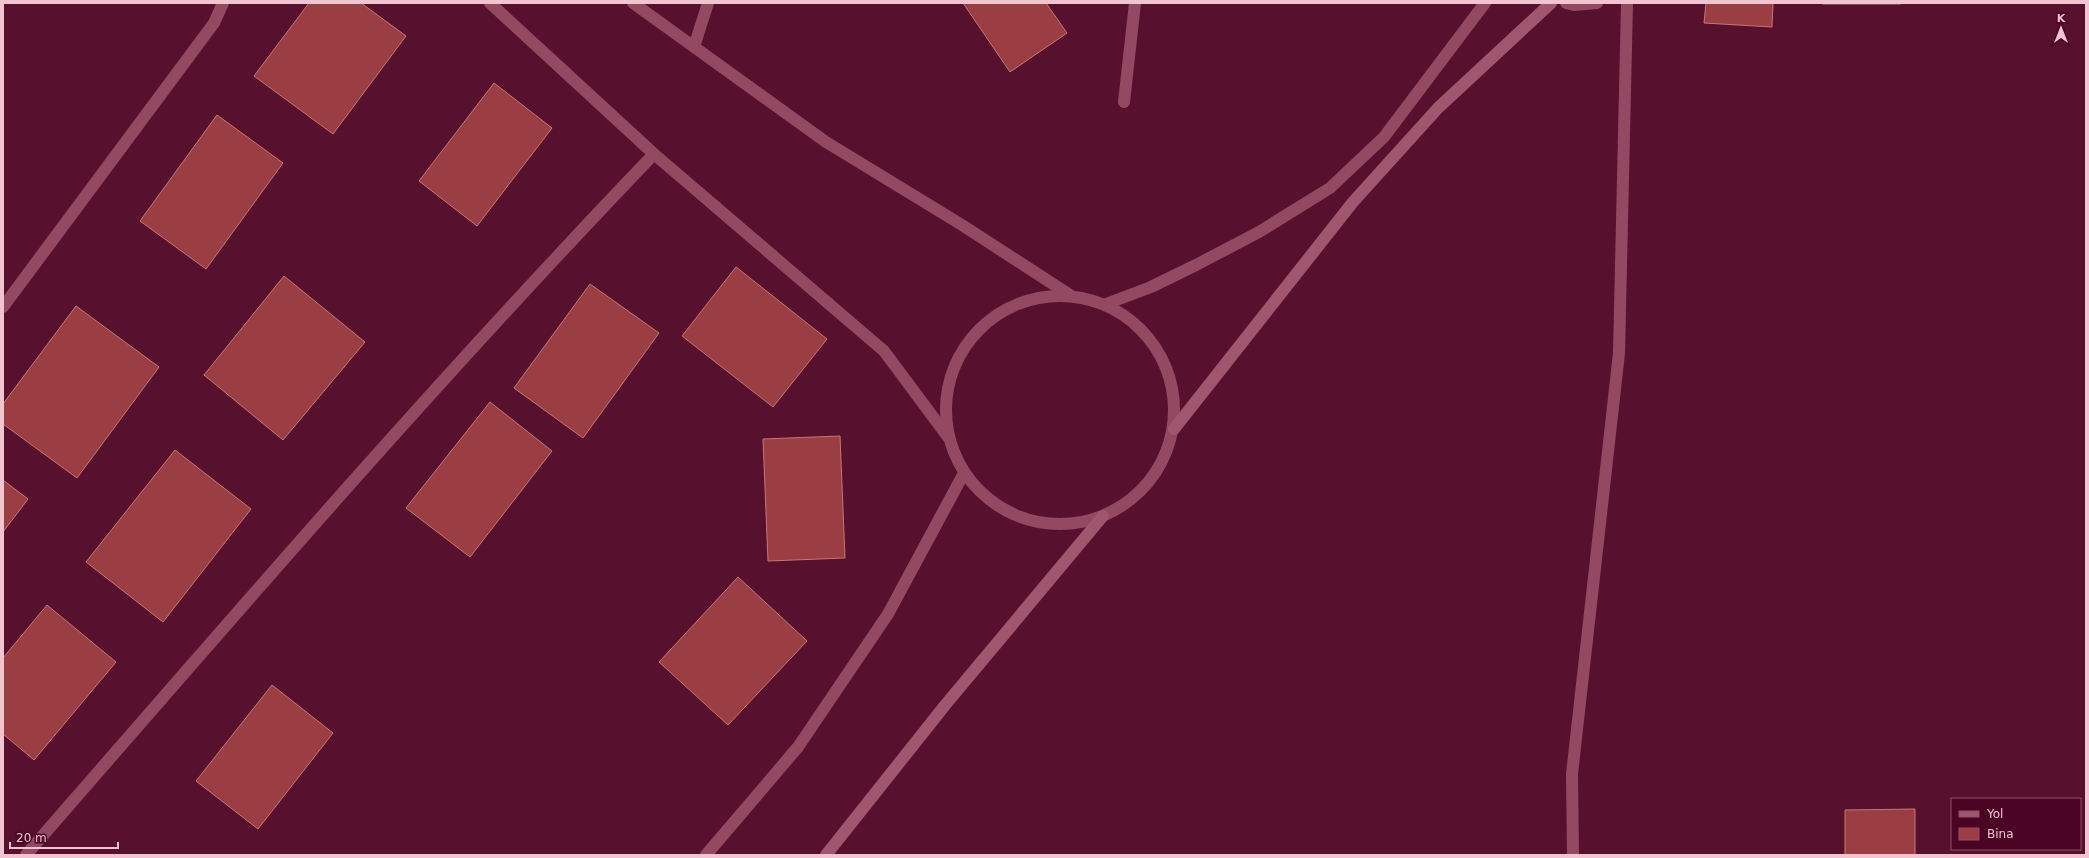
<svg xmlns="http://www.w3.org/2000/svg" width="2089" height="858" font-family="'DejaVu Sans',sans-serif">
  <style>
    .building { fill: #9b3e43; stroke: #c87576 }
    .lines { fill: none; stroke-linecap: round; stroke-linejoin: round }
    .lane { stroke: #944962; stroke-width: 12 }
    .street { stroke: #944962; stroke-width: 12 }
    .secondary { stroke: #a0566e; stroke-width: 12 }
  </style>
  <rect width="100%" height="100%" fill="#57112e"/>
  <g class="building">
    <path d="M309,3H361L406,36L333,134L254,76Z"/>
    <path d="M963,3H1046L1067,33L1010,72Z"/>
    <path d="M1706,3H1773L1772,27L1704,23Z"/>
    <rect x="1823" y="3" width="77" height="1"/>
    <path d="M494,83L552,128L477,226L419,181Z"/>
    <path d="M217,115L283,163L206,269L140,221Z"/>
    <path d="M736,267L827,339L773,407L682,336Z"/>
    <path d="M284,276L365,342L283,440L204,375Z"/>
    <path d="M590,284L659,333L583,438L514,388Z"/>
    <path d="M76,306L159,367L77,478L3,424V404Z"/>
    <path d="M490,402L552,451L470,557L406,508Z"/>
    <path d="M840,436L845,558L768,561L763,439Z"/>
    <path d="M175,450L251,509L163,622L86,562Z"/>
    <path d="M3,480L28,499L3,532Z"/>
    <path d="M738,577L807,641L728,725L659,662Z"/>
    <path d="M47,605L116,662L34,760L3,734V658Z"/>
    <path d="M272,685L333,733L258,829L196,781Z"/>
    <path d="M1915,809V855H1845V810Z"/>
  </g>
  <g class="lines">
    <path class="lane" d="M1124,102L1135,3"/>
    <g class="street">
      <path d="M490,3L654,154L884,351L948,437"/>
      <path d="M633,3L826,142L962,225L1070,295"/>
      <path d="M1566,3L1574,5L1597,3"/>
      <path d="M694,47L708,3"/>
      <circle cx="1060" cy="410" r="114"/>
      <path d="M1106,304L1151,287L1196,265L1259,232L1330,188L1384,137L1485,3"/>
      <path d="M3,307L214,23L223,3"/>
      <path d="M26,855C232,618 437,380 654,154"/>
      <path d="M706,855L798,747L888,614L964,473"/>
      <path d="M1573,855L1572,774L1619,353L1627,3"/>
    </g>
    <g class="secondary">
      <path d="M1174,429L1353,202L1438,108L1551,3"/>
      <path d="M826,855L946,704L1103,516"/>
    </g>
  </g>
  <rect width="2089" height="858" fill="none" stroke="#f0c4d0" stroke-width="8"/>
  <rect x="1951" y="798" width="130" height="52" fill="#4b0424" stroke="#8d5169"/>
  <rect x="1959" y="811" width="20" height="6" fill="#a0566e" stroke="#8d5169"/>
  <text x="1987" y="818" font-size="12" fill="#f0c4d0">Yol</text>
  <rect x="1959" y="828" width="20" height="12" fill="#9b3e43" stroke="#8d5169"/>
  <text x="1987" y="838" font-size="12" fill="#f0c4d0">Bina</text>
  <g transform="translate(2061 28)" stroke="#4b0424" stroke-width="3" paint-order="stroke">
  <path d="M0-3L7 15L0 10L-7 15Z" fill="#f0c4d0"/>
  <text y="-6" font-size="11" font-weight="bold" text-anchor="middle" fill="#f0c4d0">K</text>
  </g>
  <path d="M10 842v6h108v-6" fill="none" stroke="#f0c4d0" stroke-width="2"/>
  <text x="16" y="842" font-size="12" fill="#f0c4d0" stroke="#4b0424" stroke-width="3" paint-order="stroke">20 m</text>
</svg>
